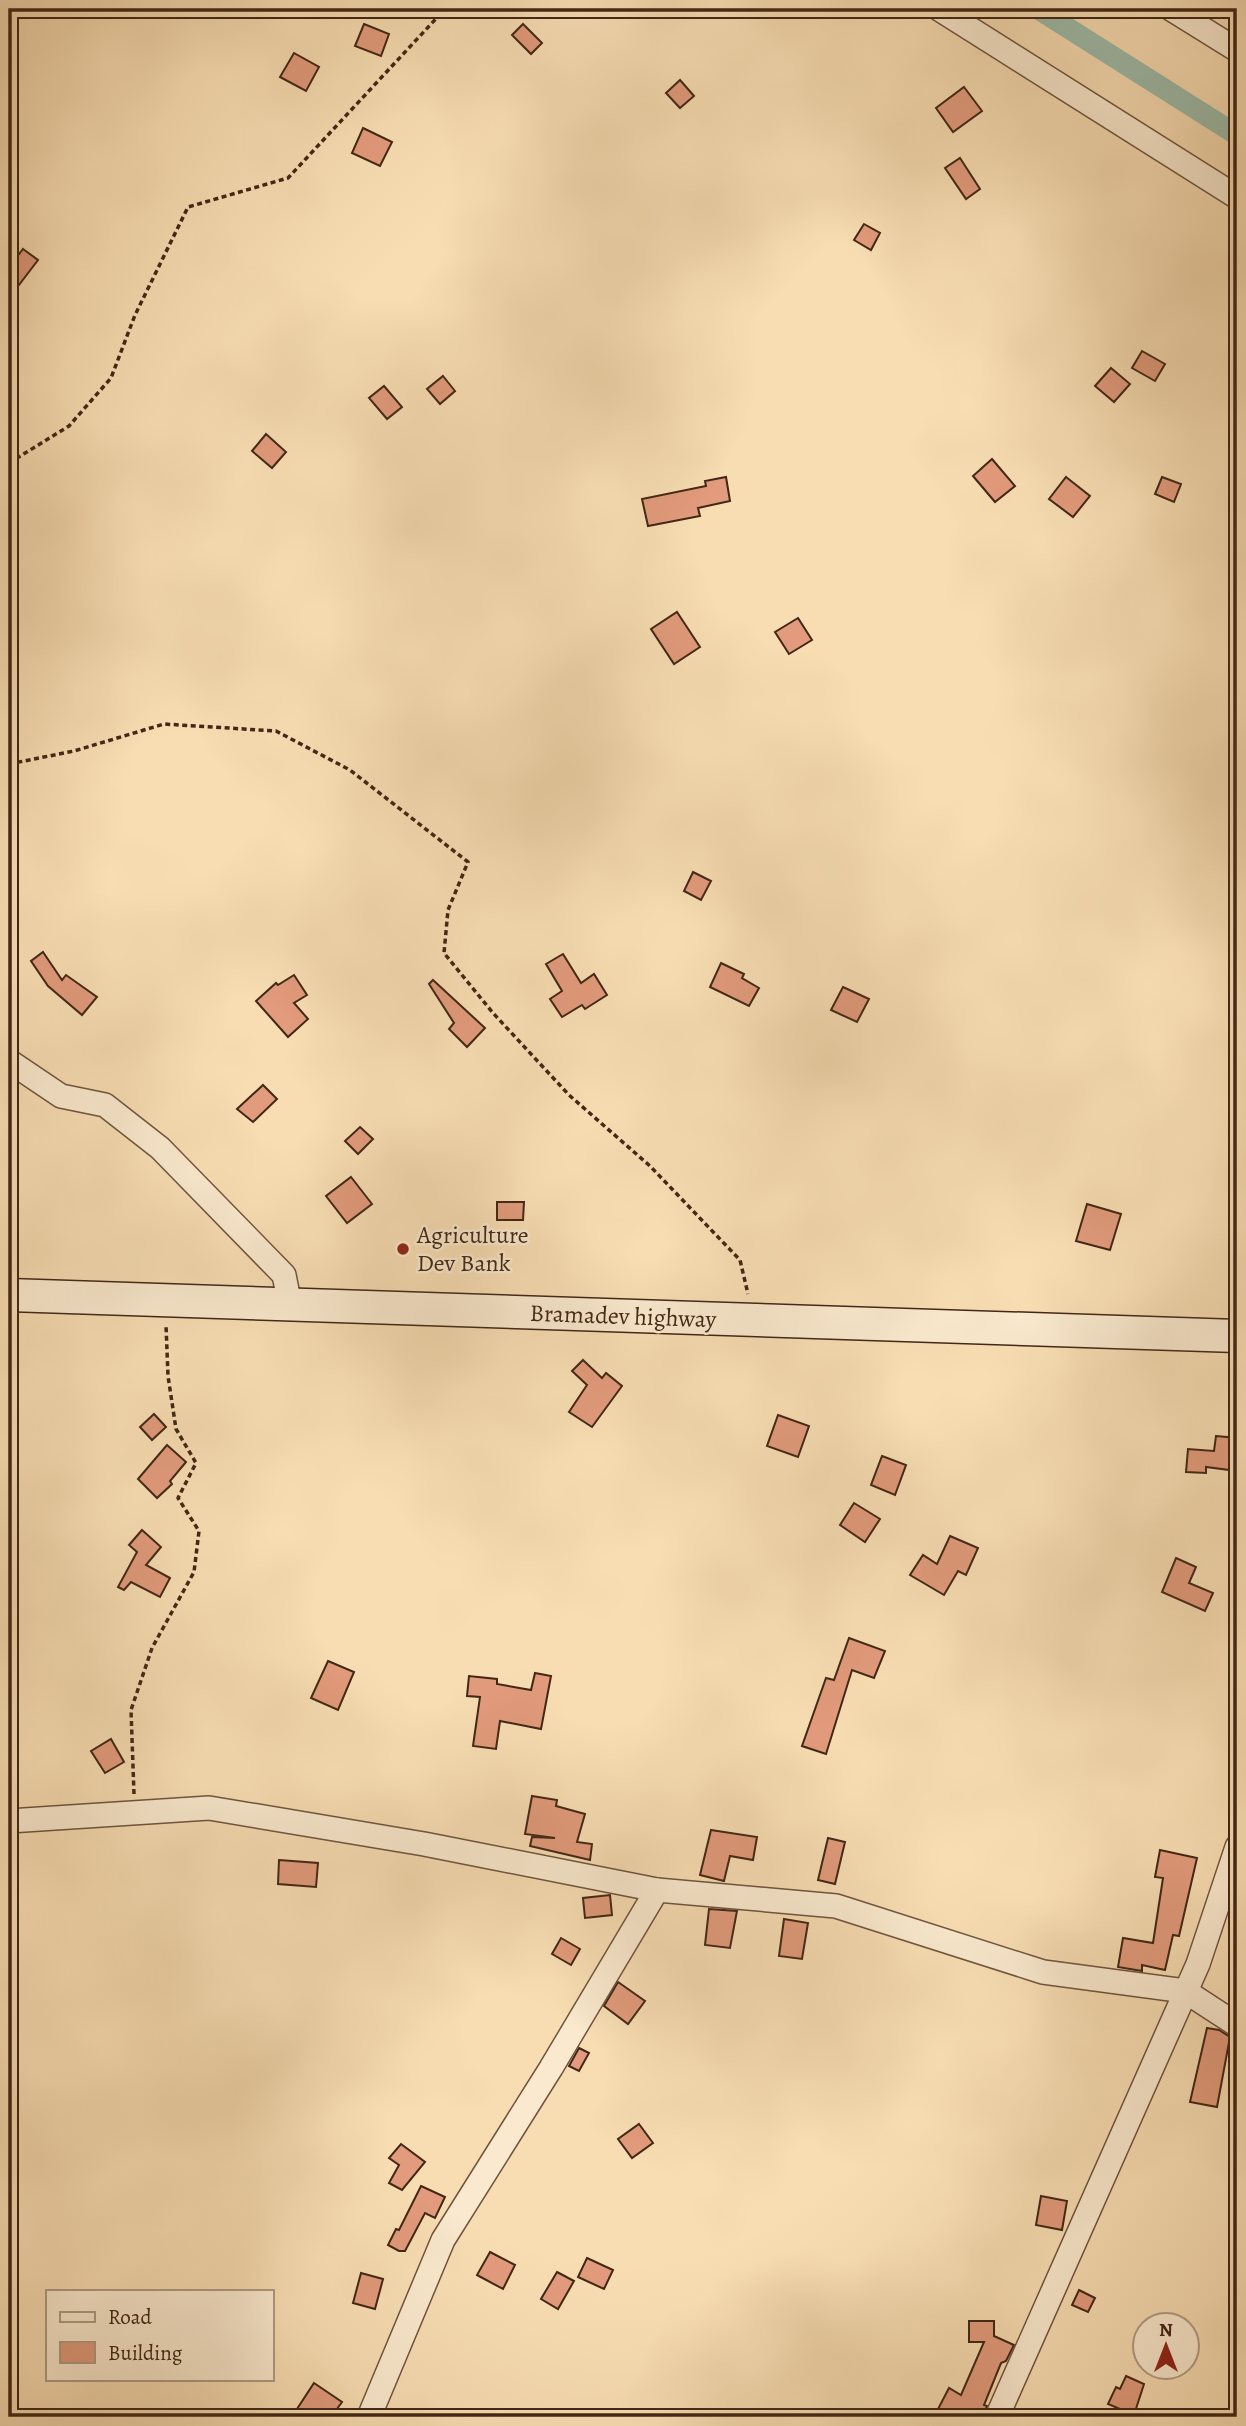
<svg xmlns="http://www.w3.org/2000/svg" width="1246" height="2426" font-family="Alegreya,serif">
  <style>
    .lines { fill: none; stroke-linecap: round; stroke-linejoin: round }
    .canal { stroke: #9dbcaa; stroke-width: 21 }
    .building { fill: #e29b7c; stroke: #412716; stroke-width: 2 }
    .street-casing { stroke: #6f543d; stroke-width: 26 }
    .secondary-casing { stroke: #412716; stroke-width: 35 }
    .path { stroke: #412716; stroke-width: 3.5; stroke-dasharray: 5 3.5; stroke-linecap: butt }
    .street { stroke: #fae9ce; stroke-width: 23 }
    .secondary { stroke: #fae9ce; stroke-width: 32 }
    .poi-dot { fill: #8f2418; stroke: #fae9ce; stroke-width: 2.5 }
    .labels { text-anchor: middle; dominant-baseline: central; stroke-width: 5; stroke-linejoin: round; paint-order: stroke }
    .poi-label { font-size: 24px; fill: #412716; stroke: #fae9ce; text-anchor: start }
    .street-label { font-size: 24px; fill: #412716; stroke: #fae9ce }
  </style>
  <rect width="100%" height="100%" fill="#f8ddb3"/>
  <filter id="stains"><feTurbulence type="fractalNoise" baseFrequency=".00286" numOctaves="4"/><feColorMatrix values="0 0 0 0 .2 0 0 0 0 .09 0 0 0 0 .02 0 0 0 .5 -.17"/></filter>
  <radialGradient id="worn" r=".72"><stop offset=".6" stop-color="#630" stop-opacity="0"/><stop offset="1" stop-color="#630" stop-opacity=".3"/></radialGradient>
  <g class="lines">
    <path class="canal" d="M1038,9L1237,135"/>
  </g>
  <g class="building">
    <path d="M364,24L389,34L381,56L355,46Z"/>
    <path d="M523,24L542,43L531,54L512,35Z"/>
    <path d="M294,53L319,67L306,91L280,77Z"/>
    <path d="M680,80L694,96L680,108L666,93Z"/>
    <path d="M964,87L982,111L953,132L936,108Z"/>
    <path d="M363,128L392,142L380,166L352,153Z"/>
    <path d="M960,158L980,189L966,199L945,168Z"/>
    <path d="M864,224L880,233L871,250L854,240Z"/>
    <path d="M23,249L38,260L9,298V267Z"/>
    <path d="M1142,351L1165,364L1155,381L1132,368Z"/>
    <path d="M1111,368L1130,384L1114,402L1095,386Z"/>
    <path d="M443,376L455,391L440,404L427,389Z"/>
    <path d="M384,386L402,407L387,419L369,398Z"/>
    <path d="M266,434L286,452L272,468L252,451Z"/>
    <path d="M992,459L1015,486L995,502L973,476Z"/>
    <path d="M726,477L730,501L698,508L700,516L648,526L642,499L706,486L705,481Z"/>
    <path d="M1066,477L1090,496L1073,517L1049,499Z"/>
    <path d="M1162,477L1181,484L1174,502L1155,494Z"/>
    <path d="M677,612L700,647L674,664L651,629Z"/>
    <path d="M798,618L812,640L789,654L775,632Z"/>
    <path d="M693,872L711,881L701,900L684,891Z"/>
    <path d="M43,952L62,980L66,975L97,997L82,1015L48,986L31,961Z"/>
    <path d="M563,954L581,983L594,974L607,995L585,1009L582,1005L562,1017L550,999L562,991L546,964Z"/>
    <path d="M721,963L744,974L742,978L759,988L749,1006L710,987Z"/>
    <path d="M294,975L307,995L294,1003L308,1019L288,1037L256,1001L276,983L278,985Z"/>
    <path d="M433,980L485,1028L467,1047L449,1029L454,1023L429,984Z"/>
    <path d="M843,987L869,999L857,1022L831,1010Z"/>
    <path d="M263,1085L277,1099L253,1122L237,1109Z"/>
    <path d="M360,1127L373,1139L358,1154L345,1141Z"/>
    <path d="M351,1177L372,1204L347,1223L326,1196Z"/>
    <path d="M497,1202H524L523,1220H497Z"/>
    <path d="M1087,1204L1121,1214L1110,1250L1076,1241Z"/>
    <path d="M583,1360L602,1378L606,1373L622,1386L592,1427L569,1412L587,1385L572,1371Z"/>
    <path d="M154,1414L166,1427L152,1440L140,1427Z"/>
    <path d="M778,1415L809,1426L798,1457L767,1446Z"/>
    <path d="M1216,1436L1237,1438V1471L1206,1467V1473L1186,1472L1188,1449L1214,1451Z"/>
    <path d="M167,1445L186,1462L170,1481L172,1484L157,1498L138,1479Z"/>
    <path d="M882,1456L906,1465L895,1495L871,1485Z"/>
    <path d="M854,1503L880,1519L865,1542L840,1525Z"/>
    <path d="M142,1530L161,1547L146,1565L170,1578L160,1597L131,1582L124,1590L118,1587L137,1552L129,1545Z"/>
    <path d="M950,1536L978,1548L966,1575L958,1571L944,1595L910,1575L923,1555L937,1564Z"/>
    <path d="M1176,1558L1196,1567L1189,1583L1213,1593L1205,1611L1162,1592Z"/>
    <path d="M849,1638L885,1651L874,1678L852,1670L826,1754L802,1746L826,1678L834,1680Z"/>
    <path d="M328,1661L354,1672L338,1710L311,1698Z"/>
    <path d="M535,1673L551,1676L541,1729L500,1721L496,1749L473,1746L480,1697L467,1696L469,1676L497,1679V1684L531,1690Z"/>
    <path d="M111,1739L124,1762L105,1773L91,1751Z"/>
    <path d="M532,1796L557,1800L556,1806L585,1814L577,1842L592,1844L590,1860L530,1846L532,1837L555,1838L525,1834Z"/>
    <path d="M711,1830L757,1837L753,1860L730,1856L724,1881L700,1875Z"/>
    <path d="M828,1838L845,1842L835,1884L818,1880Z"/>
    <path d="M1160,1850L1197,1858L1179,1936L1173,1935L1165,1970L1142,1965V1971L1118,1967L1123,1938L1153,1943L1163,1878L1155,1877Z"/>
    <path d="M279,1860L318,1863L316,1887L278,1884Z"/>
    <path d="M610,1895L612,1915L585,1918L583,1898Z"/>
    <path d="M709,1909L737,1911L730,1948L705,1945Z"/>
    <path d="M784,1919L808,1923L802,1959L779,1956Z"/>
    <path d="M561,1938L580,1949L571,1965L552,1954Z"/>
    <path d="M618,1982L645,2001L628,2024L604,2006Z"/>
    <path d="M1207,2028L1219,2030L1230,2037L1217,2107L1190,2102Z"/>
    <path d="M579,2048L589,2053L579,2071L569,2066Z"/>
    <path d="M639,2124L653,2143L632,2158L618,2139Z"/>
    <path d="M401,2144L425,2162L402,2190L389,2183L399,2165L389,2158Z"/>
    <path d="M421,2186L445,2197L435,2218L425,2213L405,2251H399L388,2245L396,2229L399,2230Z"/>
    <path d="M1041,2196L1067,2201L1062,2230L1036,2225Z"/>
    <path d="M490,2252L515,2265L503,2289L477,2275Z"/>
    <path d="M587,2258L613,2270L604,2289L578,2277Z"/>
    <path d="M557,2272L574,2281L558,2309L541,2299Z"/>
    <path d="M361,2273L383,2279L375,2309L353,2303Z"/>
    <path d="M1079,2290L1095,2298L1088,2312L1072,2305Z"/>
    <path d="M969,2321H994V2336L1014,2345L1006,2361L1001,2363L984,2405L987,2406L983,2417H968L956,2413L954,2417H949L937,2411L949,2388L961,2395L984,2342H969Z"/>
    <path d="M1126,2376L1144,2384L1134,2415L1108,2404L1116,2387L1120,2389Z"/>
    <path d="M314,2383L342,2402L331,2417H310L297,2409Z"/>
  </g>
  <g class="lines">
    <defs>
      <g id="street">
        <path d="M939,9L1237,197"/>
        <path d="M1171,9L1237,50"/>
        <path d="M9,1061L61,1096L105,1105L160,1148L284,1275L290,1305"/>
        <path d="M9,1821L209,1808L424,1844L657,1890L836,1906L1043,1972L1185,1991L1237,2025"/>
        <path d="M369,2417L443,2240L551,2068L657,1890"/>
        <path d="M997,2417L1198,1964L1237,1847"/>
      </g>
      <path id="secondary" d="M9,1295L1237,1336"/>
    </defs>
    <use href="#street" class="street-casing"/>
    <use href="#secondary" class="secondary-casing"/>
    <g class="path">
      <path d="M9,463L69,426L111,378L135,315L188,207L288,178L445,9"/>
      <path d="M9,764L74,751L164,724L276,731L350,770L468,862L448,910L444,953L493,1013L569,1095L650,1166L740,1260L748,1294"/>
      <path d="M134,1794L131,1710L152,1648L194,1572L199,1531L178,1498L196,1463L176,1429L168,1376L166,1325"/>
    </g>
    <use href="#street" class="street"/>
    <use href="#secondary" class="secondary"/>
  </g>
  <circle class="poi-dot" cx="403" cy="1249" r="7"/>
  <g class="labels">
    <g class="poi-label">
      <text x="417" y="1235">Agriculture<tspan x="417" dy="28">Dev Bank</tspan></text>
    </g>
    <g class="street-label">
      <text transform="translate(623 1316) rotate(2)">Bramadev highway</text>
    </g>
  </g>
  <rect width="1246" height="2426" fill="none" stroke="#f8ddb3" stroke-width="35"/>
  <rect x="10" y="10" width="1225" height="2405" fill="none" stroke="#412716" stroke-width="3.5"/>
  <rect x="18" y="18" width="1211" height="2391" fill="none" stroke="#412716" stroke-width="2"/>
  <rect x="46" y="2290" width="228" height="91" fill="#fae9ce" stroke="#b09b84" stroke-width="2"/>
  <rect x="60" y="2312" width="35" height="10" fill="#fae9ce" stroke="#b09b84" stroke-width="2"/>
  <text x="108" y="2324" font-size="21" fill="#412716">Road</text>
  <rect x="60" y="2342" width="35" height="21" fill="#e29b7c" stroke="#b09b84" stroke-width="2"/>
  <text x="108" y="2360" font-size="21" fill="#412716">Building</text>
  <g transform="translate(1166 2346)"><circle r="33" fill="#fae9ce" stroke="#b09b84" stroke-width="2"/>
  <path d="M0-5L12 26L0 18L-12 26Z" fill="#8f2418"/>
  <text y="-10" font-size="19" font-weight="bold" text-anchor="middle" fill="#412716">N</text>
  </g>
  <rect width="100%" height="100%" filter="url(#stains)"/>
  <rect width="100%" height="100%" fill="url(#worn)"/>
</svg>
